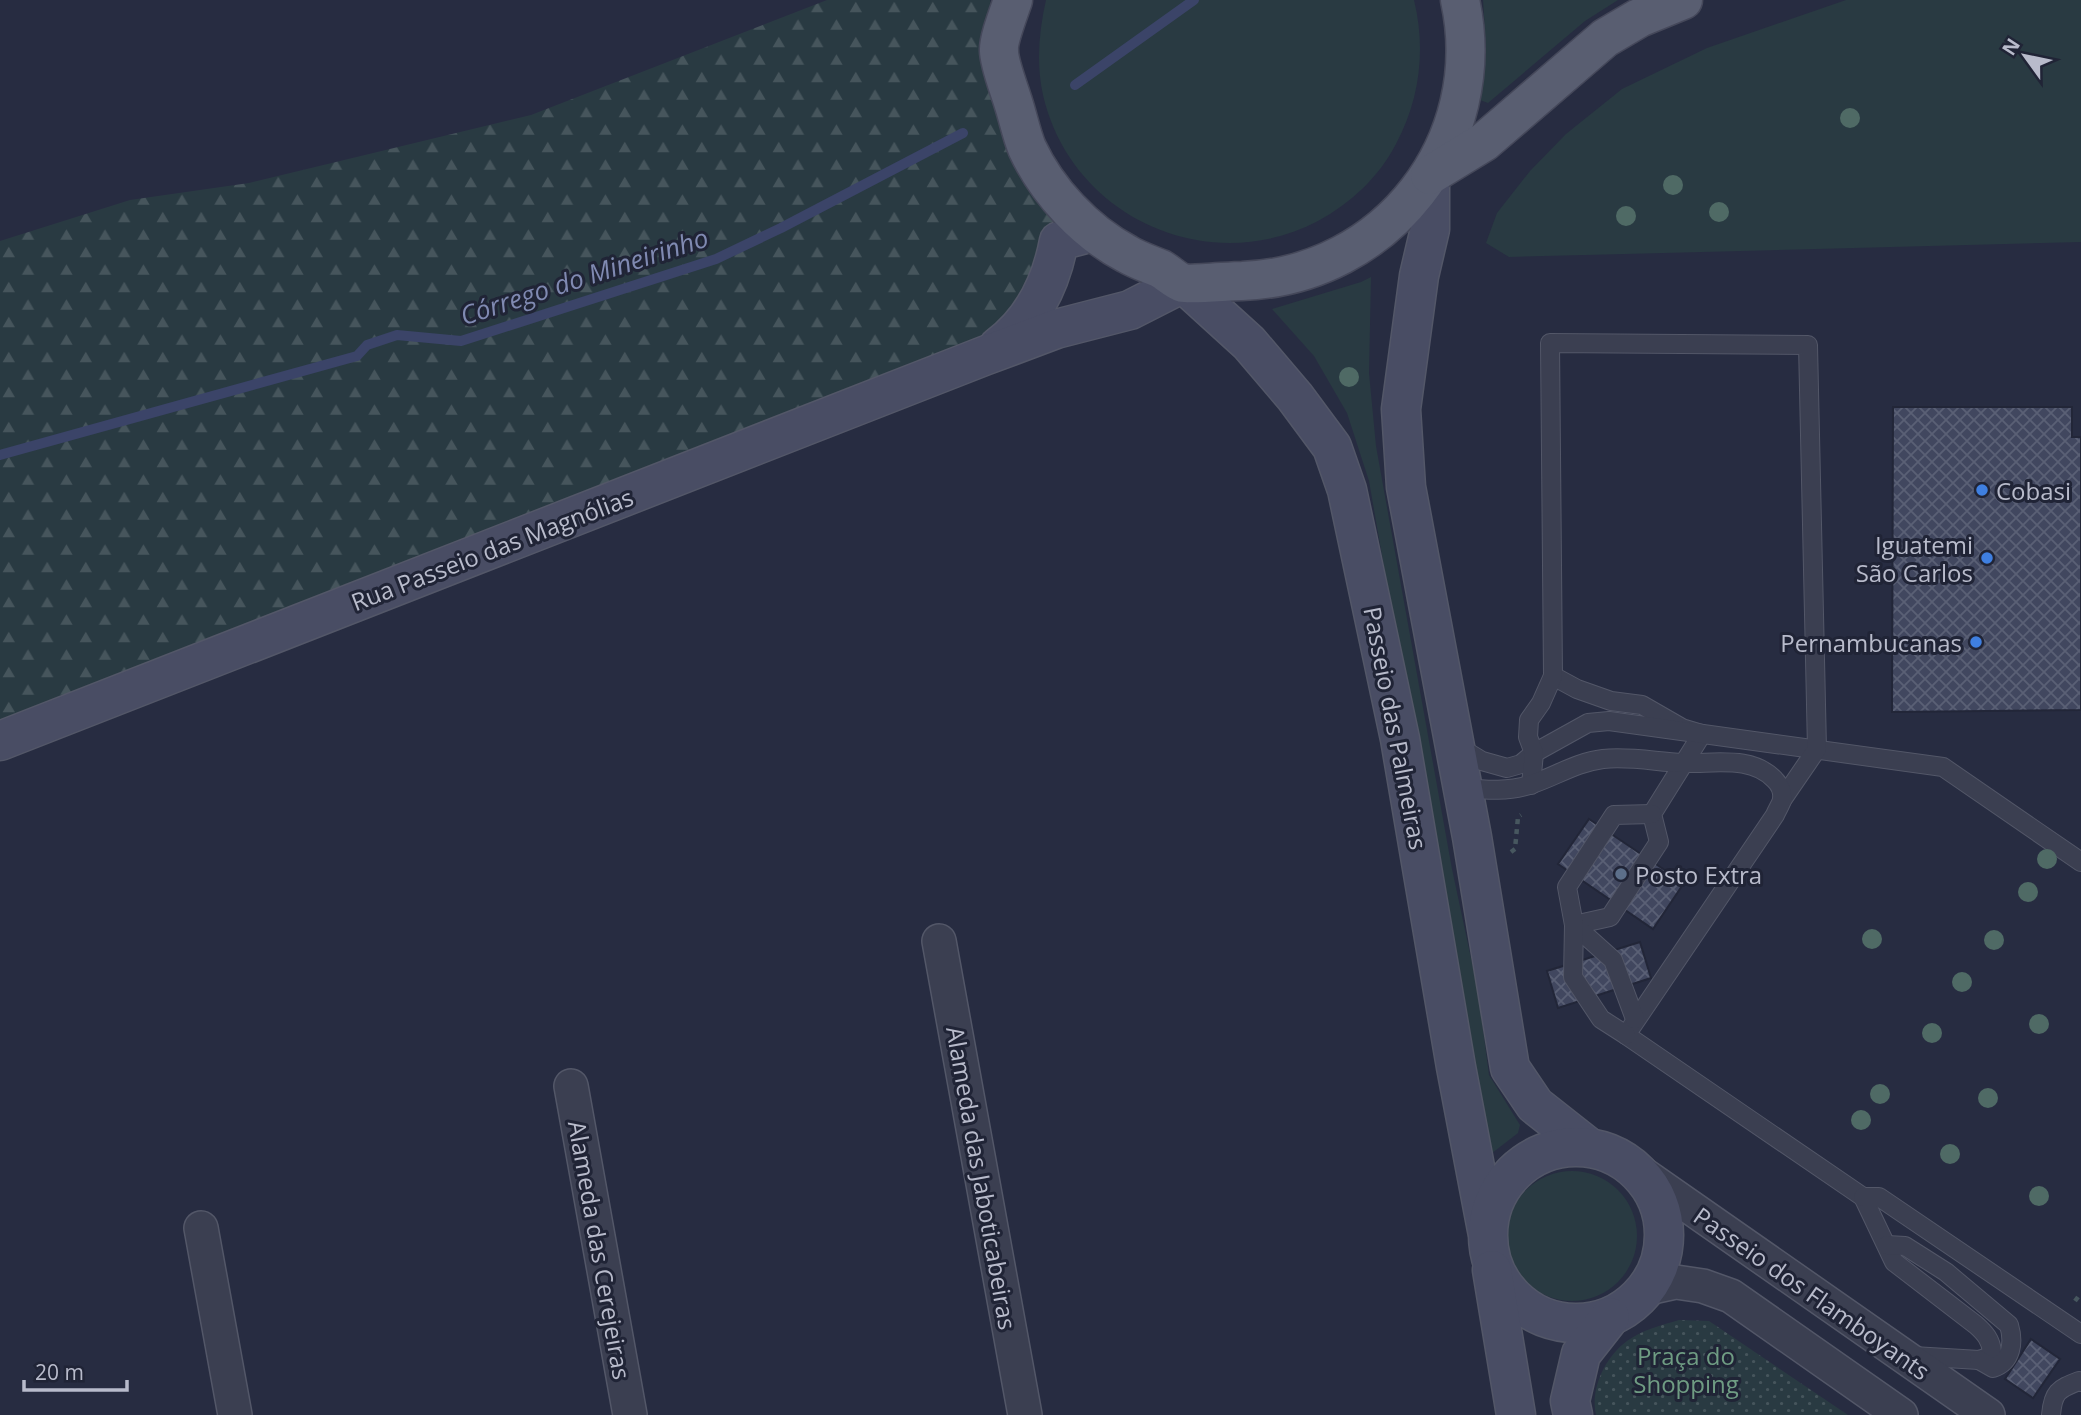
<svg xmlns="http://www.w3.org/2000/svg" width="2081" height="1415" font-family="'Open Sans',sans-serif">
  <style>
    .grass { fill: #293a42 }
    .forest { fill: url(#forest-firs) }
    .park { fill: url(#park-dots) }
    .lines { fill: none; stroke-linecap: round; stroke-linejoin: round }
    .stream { stroke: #3b4468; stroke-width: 10 }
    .building { fill: url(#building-cross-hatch); stroke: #222638; stroke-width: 2 }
    .lane-casing { stroke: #535768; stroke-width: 20 }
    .street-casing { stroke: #535768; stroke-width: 36 }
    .secondary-casing { stroke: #535768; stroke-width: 41 }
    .primary-casing { stroke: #45485a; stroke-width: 41 }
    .path { stroke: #47575f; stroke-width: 4.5; stroke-dasharray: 5 5; stroke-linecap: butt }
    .lane { stroke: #3b3f51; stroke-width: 18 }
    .street { stroke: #3b3f51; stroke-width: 33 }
    .secondary { stroke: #494d64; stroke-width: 38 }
    .primary { stroke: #595e71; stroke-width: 38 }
    .tree { fill: #4f6a65 }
    .shop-dot { fill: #3f7fe0; stroke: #202436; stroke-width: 2.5 }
    .service-dot { fill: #5c6f8a; stroke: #202436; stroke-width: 2.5 }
    .labels { text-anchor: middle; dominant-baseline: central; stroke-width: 6; stroke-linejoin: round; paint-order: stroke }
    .poi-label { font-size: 24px; fill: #b8bbcb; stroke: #202436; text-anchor: start }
    .street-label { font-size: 24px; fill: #b8bbcb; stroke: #202436 }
    .park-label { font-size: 24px; fill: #6f9c83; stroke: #202436 }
    .water-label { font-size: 26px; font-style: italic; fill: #808ab2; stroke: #202436 }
  </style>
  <defs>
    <pattern id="forest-firs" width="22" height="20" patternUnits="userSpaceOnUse" patternTransform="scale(1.75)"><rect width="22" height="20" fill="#293a42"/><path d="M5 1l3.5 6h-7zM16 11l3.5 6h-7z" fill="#46555c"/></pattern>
    <pattern id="park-dots" width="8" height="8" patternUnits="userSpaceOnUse" patternTransform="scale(1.75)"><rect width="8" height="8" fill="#293a42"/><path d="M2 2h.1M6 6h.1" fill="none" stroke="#46555c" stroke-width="1.8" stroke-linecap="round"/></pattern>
    <pattern id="building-cross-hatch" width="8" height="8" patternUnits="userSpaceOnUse" patternTransform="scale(1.75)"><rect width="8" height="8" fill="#41475f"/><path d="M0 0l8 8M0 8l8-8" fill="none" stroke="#5a6075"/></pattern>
  </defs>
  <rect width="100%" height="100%" fill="#272c41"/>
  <g class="grass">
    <path d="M1046,0H1414C1426,49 1420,99 1396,144C1379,177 1351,203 1318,221C1208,279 1071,217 1043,95C1036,63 1039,31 1046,0Z"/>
    <path d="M1483,0H1618L1585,21L1488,103L1480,100L1486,49Z"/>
    <path d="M1846,0H2081V242L1509,257L1486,243L1497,213L1530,171L1566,134L1622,89L1707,48Z"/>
    <path d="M1371,277L1369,373L1376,446L1452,869L1478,991L1489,1075L1520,1125L1518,1133L1487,1157L1369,481L1347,413L1314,356L1272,309L1361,282Z"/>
    <circle cx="1572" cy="1236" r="65"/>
  </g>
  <path class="forest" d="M827,0H990L999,50L1010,92L1093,232L1021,326L0,741V241L130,200L249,183L531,115Z"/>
  <path class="park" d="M1679,1320L1709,1321L1848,1415H1596C1590,1389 1605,1357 1627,1341C1642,1330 1662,1325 1679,1320Z"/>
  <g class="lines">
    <g class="stream">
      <path d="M1075,85L1194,0"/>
      <path d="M0,455L357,356L367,345L397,335L461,341L716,259L781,228L963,133"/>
    </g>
  </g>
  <g class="building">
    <path d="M1893,407H2072V437H2081V710L1892,712Z"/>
    <path d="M1589,819L1684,883L1653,929L1558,864Z"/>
    <path d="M1640,942L1651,978L1558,1008L1547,971Z"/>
    <path d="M2031,1339L2060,1359L2033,1398L2005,1379Z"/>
  </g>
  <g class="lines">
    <defs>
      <g id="lane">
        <path d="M1553,676L1577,689L1611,701L1642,705L1682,728L1702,734L1652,814L1659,842L1610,917L1574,925"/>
        <path d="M1459,747L1482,761L1507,768L1521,764L1534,753L1588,723L1609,721L1943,767L2081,862"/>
        <path d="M1531,785L1534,753L1528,737L1529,720L1541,703L1553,676L1550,343L1808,345L1817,749L1782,800"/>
        <path d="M1463,788C1486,790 1510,792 1532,784C1556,776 1577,762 1603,759C1630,756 1657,762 1683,763C1714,764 1752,755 1775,780C1780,785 1783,793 1782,800C1781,804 1777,810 1775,815L1626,1035L1863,1197L1894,1262L1976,1325C1985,1333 1991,1340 1992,1352L1988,1357L1979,1360L1913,1356"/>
        <path d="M1574,925L1613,960L1635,1019"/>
        <path d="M1626,1035L1601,1019L1573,977L1574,925L1567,887L1614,815L1652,814"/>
        <path d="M1863,1197H1879L2081,1334"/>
        <path d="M1887,1245L1905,1246L1946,1272L2009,1325C2014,1342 2012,1362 1993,1368L1979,1360"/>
        <path d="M2051,1415C2053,1392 2058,1389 2079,1381L2081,1382"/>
      </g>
      <g id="street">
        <path d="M939,941L1025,1415"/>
        <path d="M571,1086L630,1415"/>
        <path d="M1637,1170L1988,1415"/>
        <path d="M201,1228L235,1415"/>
        <path d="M1644,1289L1676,1282L1703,1286L1731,1296L1901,1415"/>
      </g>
      <g id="secondary">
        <path d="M1430,175V229L1419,276L1401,409L1406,487L1472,837L1510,1068L1535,1105L1587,1146"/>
        <path d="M998,347C1033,321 1051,284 1059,241L1093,232"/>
        <path d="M0,741L984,356L1056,329L1130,310L1183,283L1249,343L1295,397L1332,447L1347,490L1400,739L1456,1067L1487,1230"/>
        <circle cx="1576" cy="1235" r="88"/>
        <path d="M1492,1270L1516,1415"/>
        <path d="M1573,1415L1570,1401L1581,1354L1610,1317"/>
      </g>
      <g id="primary">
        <path d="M1013,0C1009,12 998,40 999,51C999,63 1009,89 1013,102C1018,117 1021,133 1027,148C1047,191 1085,232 1127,254C1137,260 1149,264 1161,269C1168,273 1176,281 1183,283C1192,285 1230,281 1242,281C1387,276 1491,142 1460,0"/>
        <path d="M1430,175L1484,142L1605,38L1639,18L1683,0"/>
      </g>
    </defs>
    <use href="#lane" class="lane-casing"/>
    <use href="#street" class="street-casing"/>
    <use href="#secondary" class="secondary-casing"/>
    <use href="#primary" class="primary-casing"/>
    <g class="path">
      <path d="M1511,852L1515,849L1518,817L1521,815"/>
      <path d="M2075,1301L2081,1293"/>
    </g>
    <use href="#lane" class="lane"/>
    <use href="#street" class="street"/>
    <use href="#secondary" class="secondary"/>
    <use href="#primary" class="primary"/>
  </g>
  <g class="tree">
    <circle cx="1850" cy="118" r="10"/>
    <circle cx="1673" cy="185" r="10"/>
    <circle cx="1719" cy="212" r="10"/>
    <circle cx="1626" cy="216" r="10"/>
    <circle cx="1349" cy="377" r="10"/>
    <circle cx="2047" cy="859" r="10"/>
    <circle cx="2028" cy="892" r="10"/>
    <circle cx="1872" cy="939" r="10"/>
    <circle cx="1994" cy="940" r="10"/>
    <circle cx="1962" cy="982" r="10"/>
    <circle cx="2039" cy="1024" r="10"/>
    <circle cx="1932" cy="1033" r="10"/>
    <circle cx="1880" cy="1094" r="10"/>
    <circle cx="1988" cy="1098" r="10"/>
    <circle cx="1861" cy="1120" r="10"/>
    <circle cx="1950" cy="1154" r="10"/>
    <circle cx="2039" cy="1196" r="10"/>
  </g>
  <g class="shop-dot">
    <circle cx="1982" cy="490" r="7"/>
    <circle cx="1987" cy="558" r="7"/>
    <circle cx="1976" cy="642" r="7"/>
  </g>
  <circle class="service-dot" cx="1621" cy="874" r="7"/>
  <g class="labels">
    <g class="poi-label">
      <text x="1996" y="490">Cobasi</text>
      <text x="1973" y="544" text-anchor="end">Iguatemi<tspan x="1973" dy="28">São Carlos</tspan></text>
      <text x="1962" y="642" text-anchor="end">Pernambucanas</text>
      <text x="1635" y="874">Posto Extra</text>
    </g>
    <g class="street-label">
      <text transform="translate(492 549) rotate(-21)">Rua Passeio das Magnólias</text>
      <text transform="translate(1396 728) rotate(79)">Passeio das Palmeiras</text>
      <text transform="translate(982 1178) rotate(80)">Alameda das Jaboticabeiras</text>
      <text transform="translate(600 1250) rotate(80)">Alameda das Cerejeiras</text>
      <text transform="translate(1812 1293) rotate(35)">Passeio dos Flamboyants</text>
    </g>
    <g class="park-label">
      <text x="1686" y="1355">Praça do<tspan x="1686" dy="28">Shopping</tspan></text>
    </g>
    <g class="water-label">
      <text transform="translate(584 276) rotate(-18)">Córrego do Mineirinho</text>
    </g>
  </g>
  <g transform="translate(2025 56) rotate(303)" stroke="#202436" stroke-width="5" paint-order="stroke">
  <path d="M0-5L12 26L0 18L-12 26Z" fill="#b8bbcb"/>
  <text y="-10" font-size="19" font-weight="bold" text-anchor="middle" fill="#b8bbcb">N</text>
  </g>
  <path d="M24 1380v10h103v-10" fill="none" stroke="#b8bbcb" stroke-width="3.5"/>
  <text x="35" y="1380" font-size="21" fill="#b8bbcb" stroke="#202436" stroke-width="5" paint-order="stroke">20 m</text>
</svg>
